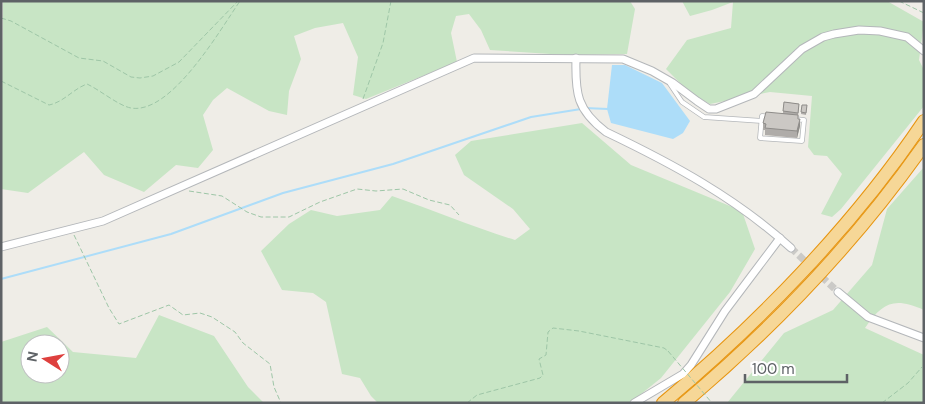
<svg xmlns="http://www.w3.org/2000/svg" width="925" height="404" font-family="'DM Sans',sans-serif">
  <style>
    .green { fill: #c8e5c5; fill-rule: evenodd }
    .water { fill: #adddf9 }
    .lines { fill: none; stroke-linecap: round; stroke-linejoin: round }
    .stream { stroke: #adddf9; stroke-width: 2 }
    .minor-tunnel { stroke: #cbcac7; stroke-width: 7; stroke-dasharray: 7 3.5; stroke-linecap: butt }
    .service-casing { stroke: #b4b7ba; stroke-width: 5.5 }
    .minor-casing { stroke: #b4b7ba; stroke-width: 9 }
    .motorway-casing { stroke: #e79510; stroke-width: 14 }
    .path { stroke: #9ec6a7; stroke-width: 1; stroke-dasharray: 5 2.5; stroke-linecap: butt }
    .service { stroke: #fff; stroke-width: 4 }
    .minor { stroke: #fff; stroke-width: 7 }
    .motorway { stroke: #f6d797; stroke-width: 12 }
    .path-bridge { stroke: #9ec6a7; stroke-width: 1; stroke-dasharray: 5 2.5; stroke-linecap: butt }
    .wall { fill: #afaca9 }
    .shaded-wall { fill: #8e8c89 }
    .building { fill: #cbc8c4; stroke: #8e8c89 }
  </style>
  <rect width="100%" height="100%" fill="#efede7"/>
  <g class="green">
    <path d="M3,1H630L635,9L627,54L566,55L490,50L481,30L469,14L456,16L451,33L457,62L366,99L353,95L358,57L343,23L315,28L294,36L301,59L289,91L287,115L269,111L227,88L213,100L203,115L213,150L198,168L176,165L144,192L104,175L84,152L28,193L1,189Z"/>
    <path d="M682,1H887L924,22L919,60L924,70V106L841,209L832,217L821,214L842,174L827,156L814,155L808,147L812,96L770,92L710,104L690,93L666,69L687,40L731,28L733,2L712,10L690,16Z"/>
    <path d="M582,123L631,165L742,211L755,249L730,292L661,378L630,403H378L371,396L360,378L342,374L326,302L313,293L282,290L261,251L289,224L311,210L337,216L380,210L392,196C433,210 473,227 515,240L530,229L513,209L464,175L455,155L471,141Z"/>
    <path d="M924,167V310C894,297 883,302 865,328L924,355V403H727L784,333L833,310L872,265L887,209Z"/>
    <path d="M159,315L214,336L248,387L264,403H1V342L47,327L73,352L136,358ZM30,344H60V374H30Z"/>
  </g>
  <path class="water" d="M612,65H625L662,83L690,121L683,133L673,139L611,123L607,109Z"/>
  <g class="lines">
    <g class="stream">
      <path d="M585,108L608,109"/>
      <path d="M1,279L171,234L283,193L393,164L531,117L581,109"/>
    </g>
    <path class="minor-tunnel" d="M791,248L838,292"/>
    <defs>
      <g id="service">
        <path d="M670,84L682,102L704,117L762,121"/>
        <path d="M762,116L804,120L802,141L760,138Z"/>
      </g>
      <g id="minor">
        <path d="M576,58C575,94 577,110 606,132C673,164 736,198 791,248"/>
        <path d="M1,247L103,221L474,58L623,59L652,71L673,83L697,101L709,109H716L754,94L802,49L823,37L834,34L859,30L880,31L907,37L924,51"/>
        <path d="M838,292L868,317L924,338"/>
        <path d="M634,403L683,374L691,365L725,311L780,238"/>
      </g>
      <g id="motorway">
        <path d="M663,403C759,323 854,225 924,121"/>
        <path d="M684,403C773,328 857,240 924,145"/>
      </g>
    </defs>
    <use href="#service" class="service-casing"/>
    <use href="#minor" class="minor-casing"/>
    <use href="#motorway" class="motorway-casing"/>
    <g class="path">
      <path d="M899,1L924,13"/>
      <path d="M1,18L11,21L79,58L103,61L131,77L140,78L153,76L179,62L238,1"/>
      <path d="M1,81L49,105C64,102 73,89 87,84C100,90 119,106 131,108C171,115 220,30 240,1"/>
      <path d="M363,99L383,43L391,1"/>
      <path d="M189,191L222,196L247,212L261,217H289L320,202L357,189L376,191L403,189L429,200L450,205L459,215"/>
      <path d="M74,235L109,308L119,324L169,305L183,315L200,313L212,317L235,332L243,343L270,364L274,387L281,403"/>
      <path d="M467,403L477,395L540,378L543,375L539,359L546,355L548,332L553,328L579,331L664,348L668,351"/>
      <path d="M882,403L908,383L922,367"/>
    </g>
    <use href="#service" class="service"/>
    <use href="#minor" class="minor"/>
    <use href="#motorway" class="motorway"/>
    <path class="path-bridge" d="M668,351L712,403"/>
  </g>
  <g class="wall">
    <path d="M784,102L799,104L798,119L800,126L797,138L765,135V130H763V123L783,113Z"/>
    <path d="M802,105H807L806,115L801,114Z"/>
  </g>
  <path class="shaded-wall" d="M800,119V126L797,138V131Z"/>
  <g class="building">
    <path d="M784,102L799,104L798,113L783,111Z"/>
    <path d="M802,105H807L806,113L801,112Z"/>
    <path d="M766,112L798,115V119H800L797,131L765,128L766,124L763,123Z"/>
  </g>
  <rect width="925" height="404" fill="none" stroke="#5e6266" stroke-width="5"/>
  <g transform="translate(45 359) rotate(281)"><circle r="24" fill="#ffffff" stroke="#bfc0c2"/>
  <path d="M0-4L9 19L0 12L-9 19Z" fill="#de403e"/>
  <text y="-8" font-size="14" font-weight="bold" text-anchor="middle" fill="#5e6266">N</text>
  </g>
  <path d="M745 374v8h102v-8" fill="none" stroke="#5e6266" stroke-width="2.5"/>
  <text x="752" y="374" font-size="15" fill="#5e6266" stroke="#ffffff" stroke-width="4" paint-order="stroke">100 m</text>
</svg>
